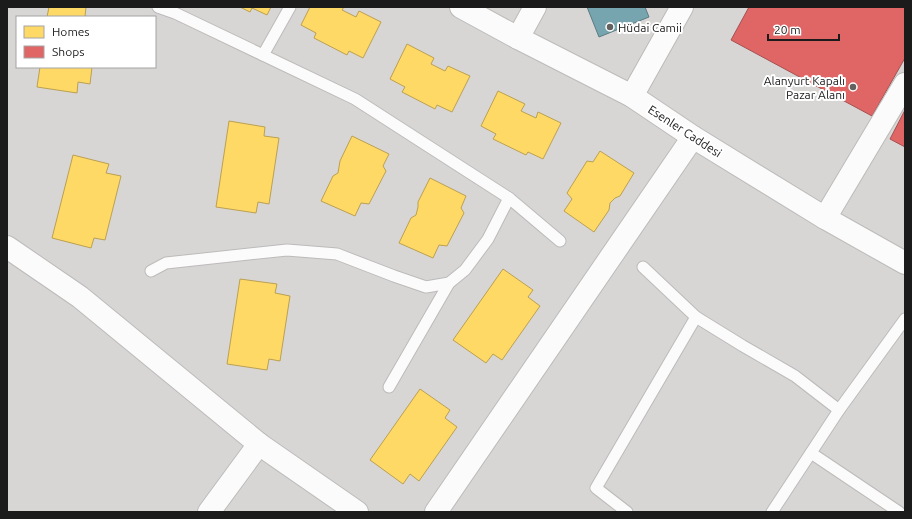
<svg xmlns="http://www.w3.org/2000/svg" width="912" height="519" font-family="Ubuntu,sans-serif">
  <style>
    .residential { fill: #d8d6d5; fill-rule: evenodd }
    .homes { fill: #ffd966; stroke: #bba050 }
    .shops { fill: #e06666; stroke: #a55050 }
    .public { fill: #76a5af; stroke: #5b7c83 }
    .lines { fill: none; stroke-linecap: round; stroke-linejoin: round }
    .service-casing { stroke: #bcbbba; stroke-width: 13 }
    .minor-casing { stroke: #bcbbba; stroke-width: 24 }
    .tertiary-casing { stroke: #bcbbba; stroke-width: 24 }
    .service { stroke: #fcfbfb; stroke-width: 11 }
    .minor { stroke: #fcfbfb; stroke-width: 22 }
    .tertiary { stroke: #fcfbfb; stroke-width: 22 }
    .poi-dot { fill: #636261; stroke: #fff; stroke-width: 1.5 }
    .labels { text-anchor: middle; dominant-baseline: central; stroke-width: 4; stroke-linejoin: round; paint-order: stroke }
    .poi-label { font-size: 12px; fill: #1b1b1b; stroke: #fff; text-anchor: start }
    .street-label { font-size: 12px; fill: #1b1b1b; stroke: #fff }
  </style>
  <rect width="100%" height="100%" fill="#e9e6e4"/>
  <path class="residential" d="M7,7H905V512H7ZM17,17H155V67H17Z"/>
  <g class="homes">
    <path d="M49,7H86L85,16L90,17H47Z"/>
    <path d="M240,7H271L267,15L252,8L250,12Z"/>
    <path d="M310,7H344L342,10L356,17L359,11L381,22L363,58L349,51L347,55L314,38L316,33L301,25Z"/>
    <path d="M407,44L434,58L431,64L445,71L448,66L470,76L452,112L437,105L435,109L402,92L405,87L390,79Z"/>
    <path d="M40,67H92L90,84L78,82L77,93L37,87Z"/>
    <path d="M498,91L525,104L521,111L536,118L538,112L561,123L543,159L528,152L526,155L493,139L496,134L481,126Z"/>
    <path d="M229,121L265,127L264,136L279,138L269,204L258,202L256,213L216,207Z"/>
    <path d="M352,136L389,154L383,166L386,171L369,204L361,203L355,216L321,201L333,176L338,173L340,161Z"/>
    <path d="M600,151L634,173L620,196L615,198L610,203L609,210L594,232L564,211L572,199L567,193L587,161L593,162Z"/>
    <path d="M73,155L109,164L106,173L121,176L105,240L94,238L91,248L52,238Z"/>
    <path d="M430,178L466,196L461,208L464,213L447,246L439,245L433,258L399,243L411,218L416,215L418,207V202Z"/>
    <path d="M503,269L533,290L528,297L540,306L502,360L493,354L486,363L453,340Z"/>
    <path d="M240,279L277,284L275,293L290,296L280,361L269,359L267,370L227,364Z"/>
    <path d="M420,389L450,410L445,418L457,427L419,481L410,474L403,484L370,460Z"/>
  </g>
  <g class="shops">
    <path d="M749,7H905V58L872,116L731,40Z"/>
    <path d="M905,110V147L890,139Z"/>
  </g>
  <path class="public" d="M587,7H645L649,17L599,37Z"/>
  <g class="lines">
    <defs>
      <g id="service">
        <path d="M158,7L175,13L355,99L509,198L560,241"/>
        <path d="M263,55L290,7"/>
        <path d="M643,267L696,317L743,346L795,376L839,410"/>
        <path d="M151,271L166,263L287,250L337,254L394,276L426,287L449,283L465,270L488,239L509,198"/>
        <path d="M389,387L449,283"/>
        <path d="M811,453L899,512"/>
        <path d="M627,512L596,488L696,317"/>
        <path d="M772,512L839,410L905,319"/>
      </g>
      <g id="minor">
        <path d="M518,38L535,7"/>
        <path d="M825,218L905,84"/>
        <path d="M7,247L80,297L259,444L357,512"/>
        <path d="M209,512L259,444"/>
        <path d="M436,512L693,137"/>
      </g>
      <g id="tertiary">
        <path d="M461,7L518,38L632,96L693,137L825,218L905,263"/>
        <path d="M632,96L682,7"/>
      </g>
    </defs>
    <use href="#service" class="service-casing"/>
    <use href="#minor" class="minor-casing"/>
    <use href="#tertiary" class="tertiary-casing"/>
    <use href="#service" class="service"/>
    <use href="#minor" class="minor"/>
    <use href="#tertiary" class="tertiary"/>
  </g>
  <g class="poi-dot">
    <circle cx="610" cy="27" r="4"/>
    <circle cx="853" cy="87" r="4"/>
  </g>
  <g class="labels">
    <g class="poi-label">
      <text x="618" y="27">Hüdai Camii</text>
      <text x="845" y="80" text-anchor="end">Alanyurt Kapalı<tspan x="845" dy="14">Pazar Alanı</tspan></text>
    </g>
    <g class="street-label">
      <text transform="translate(685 131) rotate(33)">Esenler Caddesi</text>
    </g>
  </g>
  <rect width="912" height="519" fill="none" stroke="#1b1b1b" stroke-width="16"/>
  <rect x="16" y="16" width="140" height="52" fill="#ffffff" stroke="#a4a4a4"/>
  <rect x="24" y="26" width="20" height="12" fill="#ffd966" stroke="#a4a4a4"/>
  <text x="52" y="36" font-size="12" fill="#1b1b1b">Homes</text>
  <rect x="24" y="46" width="20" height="12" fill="#e06666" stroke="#a4a4a4"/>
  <text x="52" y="56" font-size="12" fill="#1b1b1b">Shops</text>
  <path d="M768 34v6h71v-6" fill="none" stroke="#1b1b1b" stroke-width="2"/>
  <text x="774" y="34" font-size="12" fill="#1b1b1b" stroke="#ffffff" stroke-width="3" paint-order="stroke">20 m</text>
</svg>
